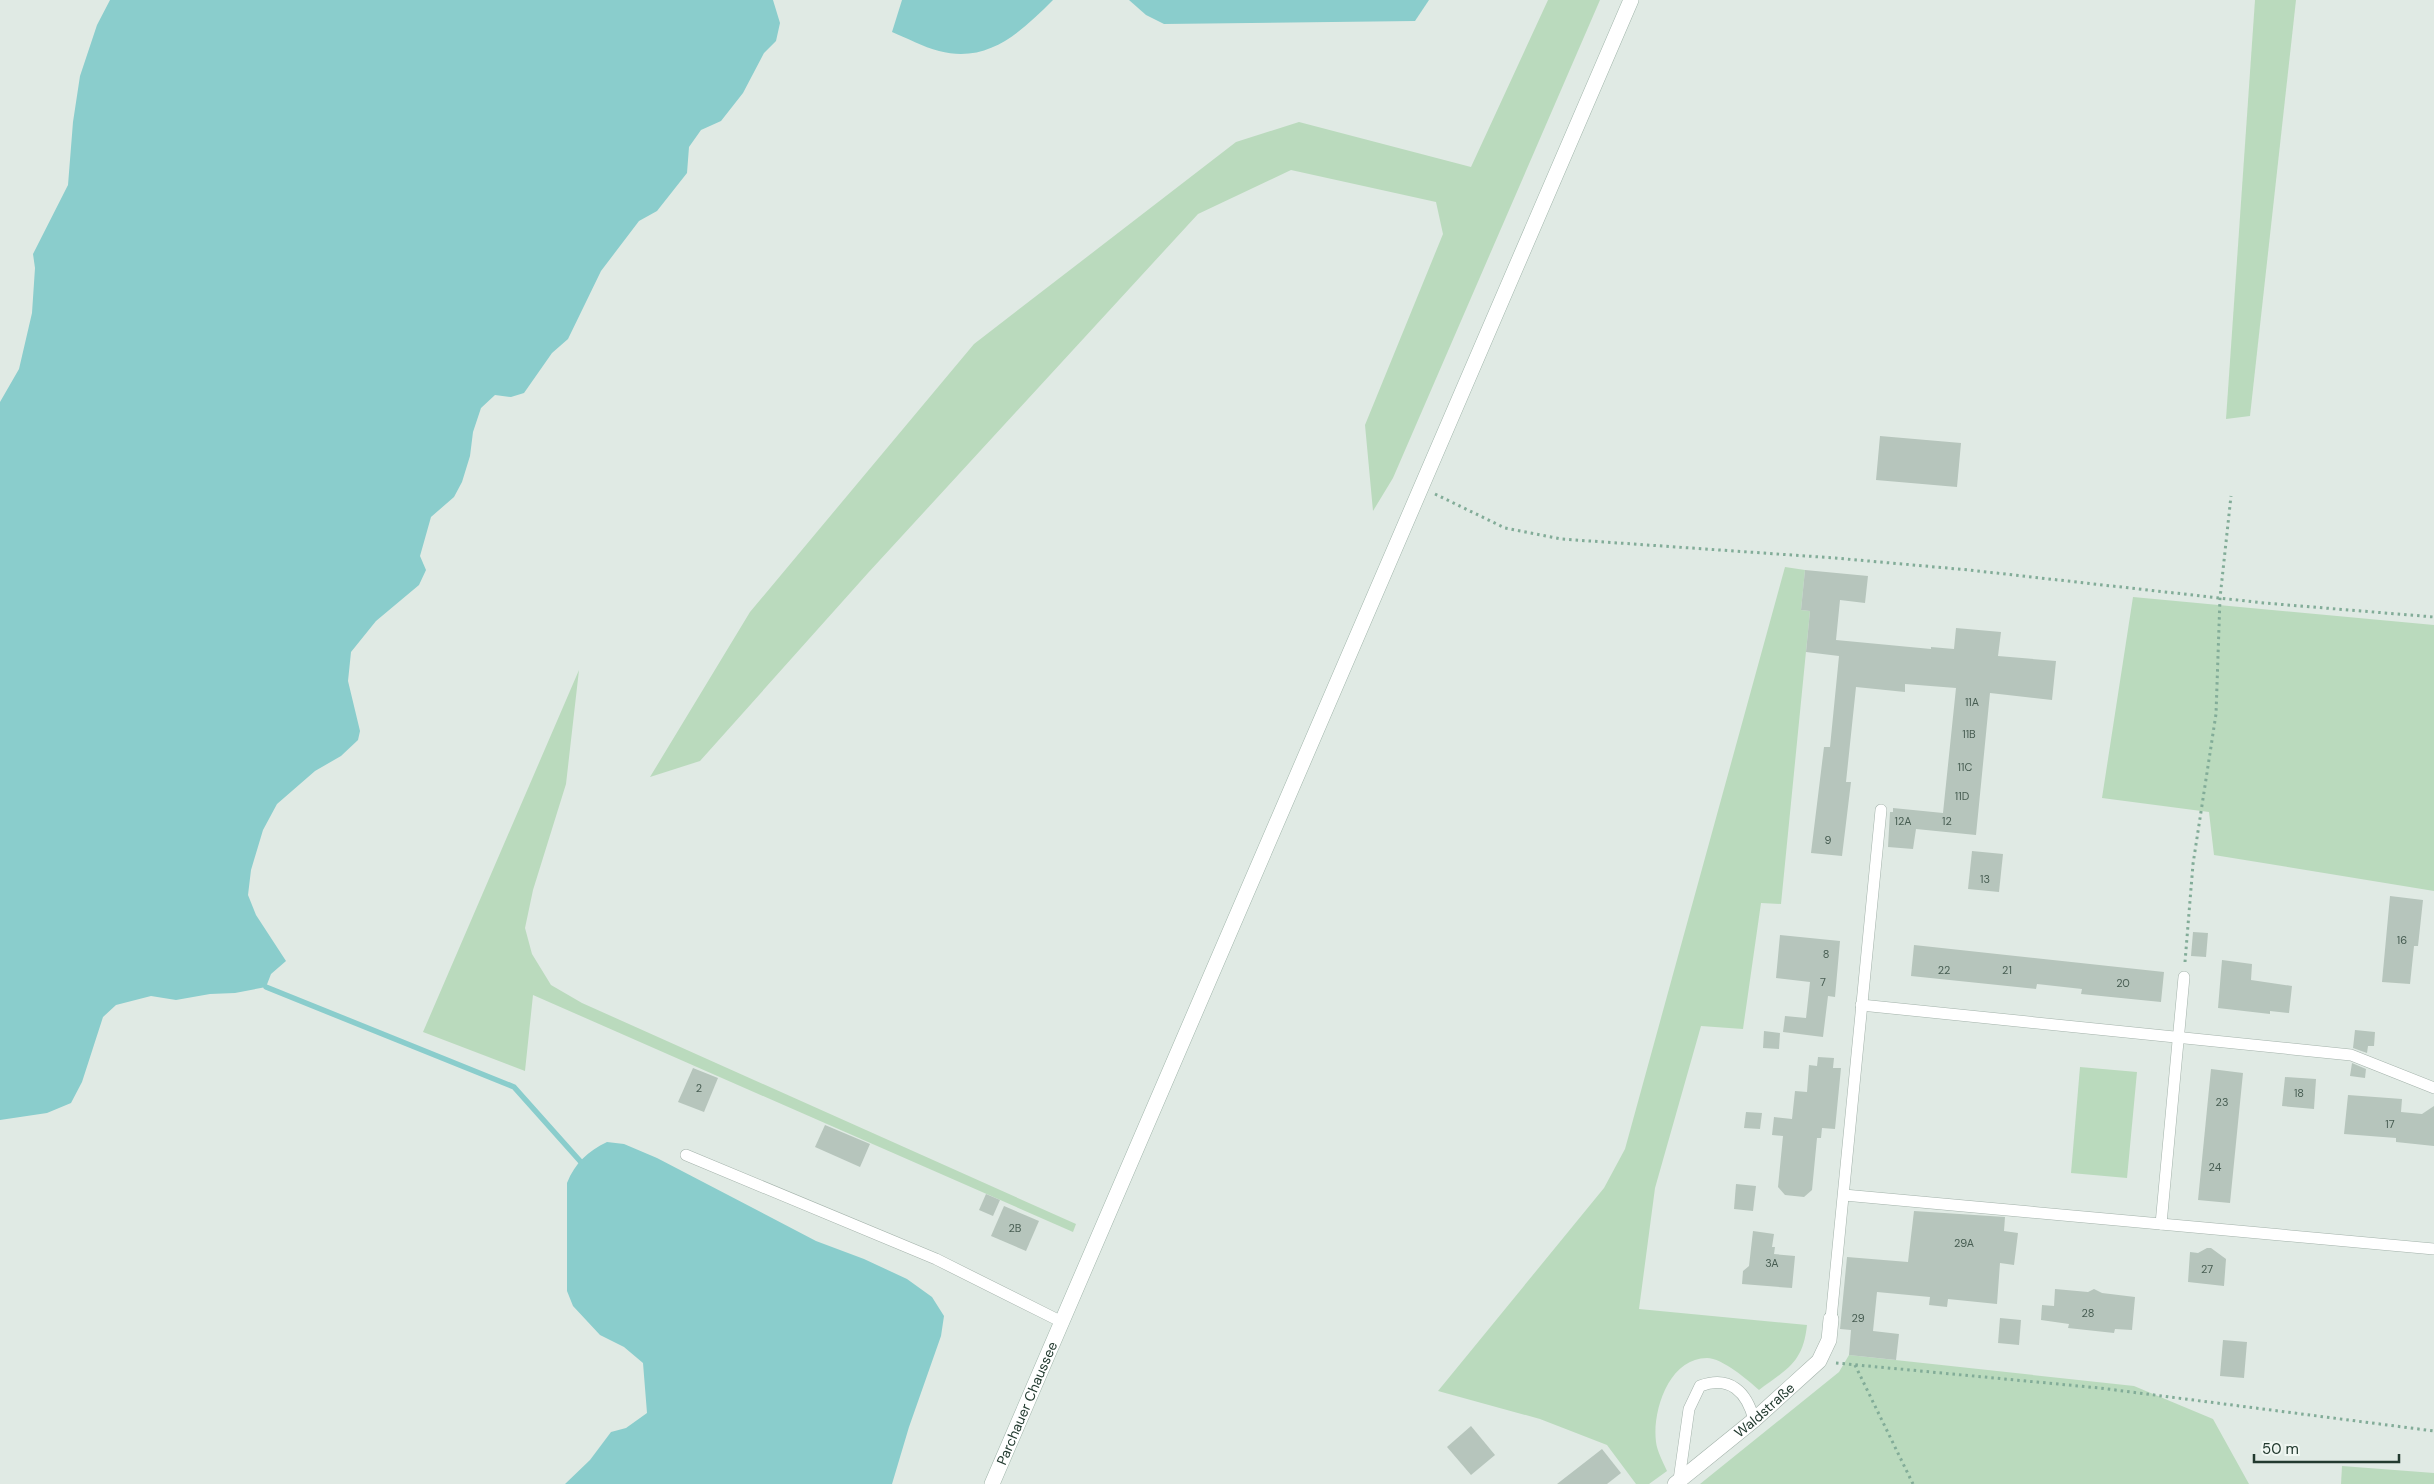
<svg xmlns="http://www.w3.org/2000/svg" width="2434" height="1484" font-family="'DM Sans',sans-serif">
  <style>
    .green { fill: #badabd }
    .water { fill: #8acdcc }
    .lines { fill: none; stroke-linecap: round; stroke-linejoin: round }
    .stream { stroke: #8acdcc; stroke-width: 5.5 }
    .building { fill: #b6c5bc }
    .lane-casing { stroke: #a3b2aa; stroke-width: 12 }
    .street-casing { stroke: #a3b2aa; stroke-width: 16 }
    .secondary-casing { stroke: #a0b5aa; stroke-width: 16 }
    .path { stroke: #82ac98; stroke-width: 3; stroke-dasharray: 2.5 4; stroke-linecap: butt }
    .lane { stroke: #fff; stroke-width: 11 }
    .street { stroke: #fff; stroke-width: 15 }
    .secondary { stroke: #fff; stroke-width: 15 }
    .labels { text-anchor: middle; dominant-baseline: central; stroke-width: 4.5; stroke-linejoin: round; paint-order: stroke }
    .number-label { font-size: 11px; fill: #475d52 }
    .street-label { font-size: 14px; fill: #223a2f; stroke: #f0f7f2 }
  </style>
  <rect width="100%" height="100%" fill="#e0eae4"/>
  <g class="green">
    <path d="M1548,0H1600L1393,478L1373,511L1365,425L1443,234L1436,202L1291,170L1198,214L868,573L700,761L650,777L750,612L974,344L1236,142L1299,122L1471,167Z"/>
    <path d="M2255,0H2296L2250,416L2226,419Z"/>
    <path d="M1785,567L1805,570L1801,610L1810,611L1781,904L1761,903L1743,1029L1701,1026L1655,1188L1639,1309L1807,1325C1803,1363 1787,1369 1759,1390C1748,1380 1722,1358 1707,1358C1669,1358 1652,1411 1656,1442C1657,1451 1663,1462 1667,1471L1649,1484H1636L1607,1445L1540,1419L1438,1391L1604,1188L1625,1149Z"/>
    <path d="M2133,597L2434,625V891L2214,855L2209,812L2102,798Z"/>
    <path d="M579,670L566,784L533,890L525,928L532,954L551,985L582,1003L1076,1224L1073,1232L533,995L525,1071L423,1032Z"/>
    <path d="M2080,1067L2137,1072L2127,1178L2071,1173Z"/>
    <path d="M1849,1355L2134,1386L2213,1419L2249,1484H1700L1839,1372Z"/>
    <path d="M2342,1466L2434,1473V1484H2341Z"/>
  </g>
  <g class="water">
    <path d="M110,0H773L780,23L776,41L764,53L743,93L721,121L701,130L689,147L687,173L657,211L639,221L601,271L568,339L552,353L524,393L511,397L495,395L481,408L473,432L470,456L462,482L454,497L431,517L420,556L426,570L419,585L376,621L351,652L348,681L360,731L358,740L341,756L315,771L277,804L263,830L251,870L248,895L256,915L286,961L271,974L266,987L235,993L210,994L176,1000L151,996L116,1005L103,1017L82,1082L71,1103L47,1113L0,1120V402L19,369L32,313L35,268L33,254L68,185L73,122L80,76L97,25Z"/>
    <path d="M902,0H1053C1021,32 988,64 939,51C923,47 907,38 892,32Z"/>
    <path d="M1129,0H1429L1415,21L1164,24L1146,15Z"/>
    <path d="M607,1142L624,1144L657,1158L816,1241L864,1259L907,1279L932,1297L944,1316L941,1336L909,1427L892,1484H565L590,1460L611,1432L626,1428L647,1413L643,1363L624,1347L600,1335L573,1306L567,1291V1183C575,1163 588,1151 607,1142Z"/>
  </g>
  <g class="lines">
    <path class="stream" d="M266,987L514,1087L580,1161"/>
  </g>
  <g class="building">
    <path d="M1880,436L1961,443L1957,487L1876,480Z"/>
    <path d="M1805,570L1868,576L1865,603L1840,600L1836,640L1931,649V647L1954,649L1956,628L2001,632L1998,656L2056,661L2052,700L1990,693L1976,835L1916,829L1913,849L1888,847L1890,812H1893V808L1943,813L1956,688L1905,684V692L1856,687L1846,782H1851L1842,856L1811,853L1824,747H1830L1839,656L1806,652L1810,611L1801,610Z"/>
    <path d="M1972,851L2003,854L1999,892L1968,889Z"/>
    <path d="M2390,896L2423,900L2418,946H2414L2410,984L2382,982Z"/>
    <path d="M2193,932L2208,933L2206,957L2191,956Z"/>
    <path d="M1780,935L1840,941L1835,997L1828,996L1823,1037L1783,1032L1785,1016L1806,1018L1810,982L1776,978Z"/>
    <path d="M1914,945L2164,972L2161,1002L2081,994L2082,989L2037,984L2036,989L1911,976Z"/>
    <path d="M2222,960L2252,964L2251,980L2292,986L2289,1013L2270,1011V1014L2218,1008Z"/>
    <path d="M2355,1030L2375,1032L2374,1046H2368L2367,1053L2353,1048Z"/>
    <path d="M1764,1031L1780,1033L1779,1049L1763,1048Z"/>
    <path d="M1818,1057L1834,1058L1833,1068H1841L1835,1129L1822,1128L1821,1138H1817L1812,1190L1804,1197L1785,1195L1778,1187L1783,1136L1772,1135L1774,1117L1792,1119L1795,1091L1807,1092L1809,1065L1817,1066Z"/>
    <path d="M2352,1063L2366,1069L2365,1078L2350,1076Z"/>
    <path d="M693,1068L718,1078L704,1112L678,1102Z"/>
    <path d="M2211,1069L2243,1073L2230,1203L2198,1200Z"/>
    <path d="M2285,1077L2316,1079L2314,1109L2282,1106Z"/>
    <path d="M2348,1095L2402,1099L2401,1112L2422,1114L2434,1106V1146L2396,1142V1138L2344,1134Z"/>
    <path d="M1746,1112L1762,1113L1760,1129L1744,1128Z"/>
    <path d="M825,1125L870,1144L860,1167L815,1147Z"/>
    <path d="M1736,1184L1756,1186L1753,1211L1734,1209Z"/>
    <path d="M986,1194L1000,1200L993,1216L979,1210Z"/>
    <path d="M1004,1206L1039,1221L1026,1251L991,1236Z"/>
    <path d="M1914,1211L2005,1217L2004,1231L2018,1233L2014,1265L2000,1263L1997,1304L1948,1299L1947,1307L1929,1305L1930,1297L1877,1292L1873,1331L1899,1334L1896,1360L1849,1355L1851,1330L1840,1329L1847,1257L1908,1262Z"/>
    <path d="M1753,1231L1774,1234L1772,1247H1775L1774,1254L1795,1256L1792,1288L1742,1284L1743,1271L1749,1266Z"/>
    <path d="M2207,1248H2211L2226,1259L2224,1286L2188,1282L2190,1252L2198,1253Z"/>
    <path d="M2055,1289L2088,1292L2094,1289L2102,1293L2135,1297L2132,1330L2115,1329L2114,1333L2068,1328L2069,1324L2041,1320L2042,1305L2054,1306Z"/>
    <path d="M2000,1318L2021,1320L2019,1345L1998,1343Z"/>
    <path d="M2223,1340L2247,1342L2244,1378L2220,1376Z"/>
    <path d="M1471,1426L1495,1455L1471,1475L1447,1447Z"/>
    <path d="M1602,1449L1621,1473L1607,1484H1557Z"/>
  </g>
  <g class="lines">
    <defs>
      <g id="lane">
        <path d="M1861,1005L2351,1055L2434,1088"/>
        <path d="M686,1155L936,1259L1062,1322"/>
        <path d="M1844,1195L2434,1249"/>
        <path d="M2161,1224L2184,977"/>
        <path d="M1831,1319L1881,810"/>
        <path d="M1679,1480L1689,1409L1700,1386C1730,1375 1747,1392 1754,1420"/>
      </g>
      <g id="street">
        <path id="s1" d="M1675,1484L1754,1420L1819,1361L1829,1340L1831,1319"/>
      </g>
      <g id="secondary">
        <path id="s2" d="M992,1484L1631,0"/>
      </g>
    </defs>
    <use href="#lane" class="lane-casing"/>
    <use href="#street" class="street-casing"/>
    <use href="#secondary" class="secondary-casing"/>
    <g class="path">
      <path d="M1435,494L1505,528L1561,539L1835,558L1969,570L2264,603L2434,617"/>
      <path d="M2185,962L2193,864L2216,714L2220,598L2231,496"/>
      <path d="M1836,1363L2100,1388L2434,1431"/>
      <path d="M1855,1365L1913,1484"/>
    </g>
    <use href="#lane" class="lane"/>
    <use href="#street" class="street"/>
    <use href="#secondary" class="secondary"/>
  </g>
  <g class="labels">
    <g class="number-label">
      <text x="1972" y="702">11A</text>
      <text x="1969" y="734">11B</text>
      <text x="1965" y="767">11C</text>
      <text x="1962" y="796">11D</text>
      <text x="1903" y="821">12A</text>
      <text x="1947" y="821">12</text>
      <text x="1828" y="840">9</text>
      <text x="1985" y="879">13</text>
      <text x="2402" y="940">16</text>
      <text x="1826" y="954">8</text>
      <text x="1944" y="970">22</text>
      <text x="2007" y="970">21</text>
      <text x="1823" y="982">7</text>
      <text x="2123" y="983">20</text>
      <text x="699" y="1088">2</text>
      <text x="2299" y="1093">18</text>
      <text x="2222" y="1102">23</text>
      <text x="2390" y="1124">17</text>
      <text x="2215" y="1167">24</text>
      <text x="1015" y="1228">2B</text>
      <text x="1964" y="1243">29A</text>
      <text x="1772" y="1263">3A</text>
      <text x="2207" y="1269">27</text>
      <text x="2088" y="1313">28</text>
      <text x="1858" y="1318">29</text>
    </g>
    <g class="street-label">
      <text stroke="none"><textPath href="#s2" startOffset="88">Parchauer Chaussee</textPath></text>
      <text stroke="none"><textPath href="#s1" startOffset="116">Waldstraße</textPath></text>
    </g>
  </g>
  <path d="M2254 1454v8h145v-8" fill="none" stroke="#223a2f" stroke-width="2.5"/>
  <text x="2262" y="1454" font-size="15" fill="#223a2f" stroke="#f0f7f2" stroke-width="4" paint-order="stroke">50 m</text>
</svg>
